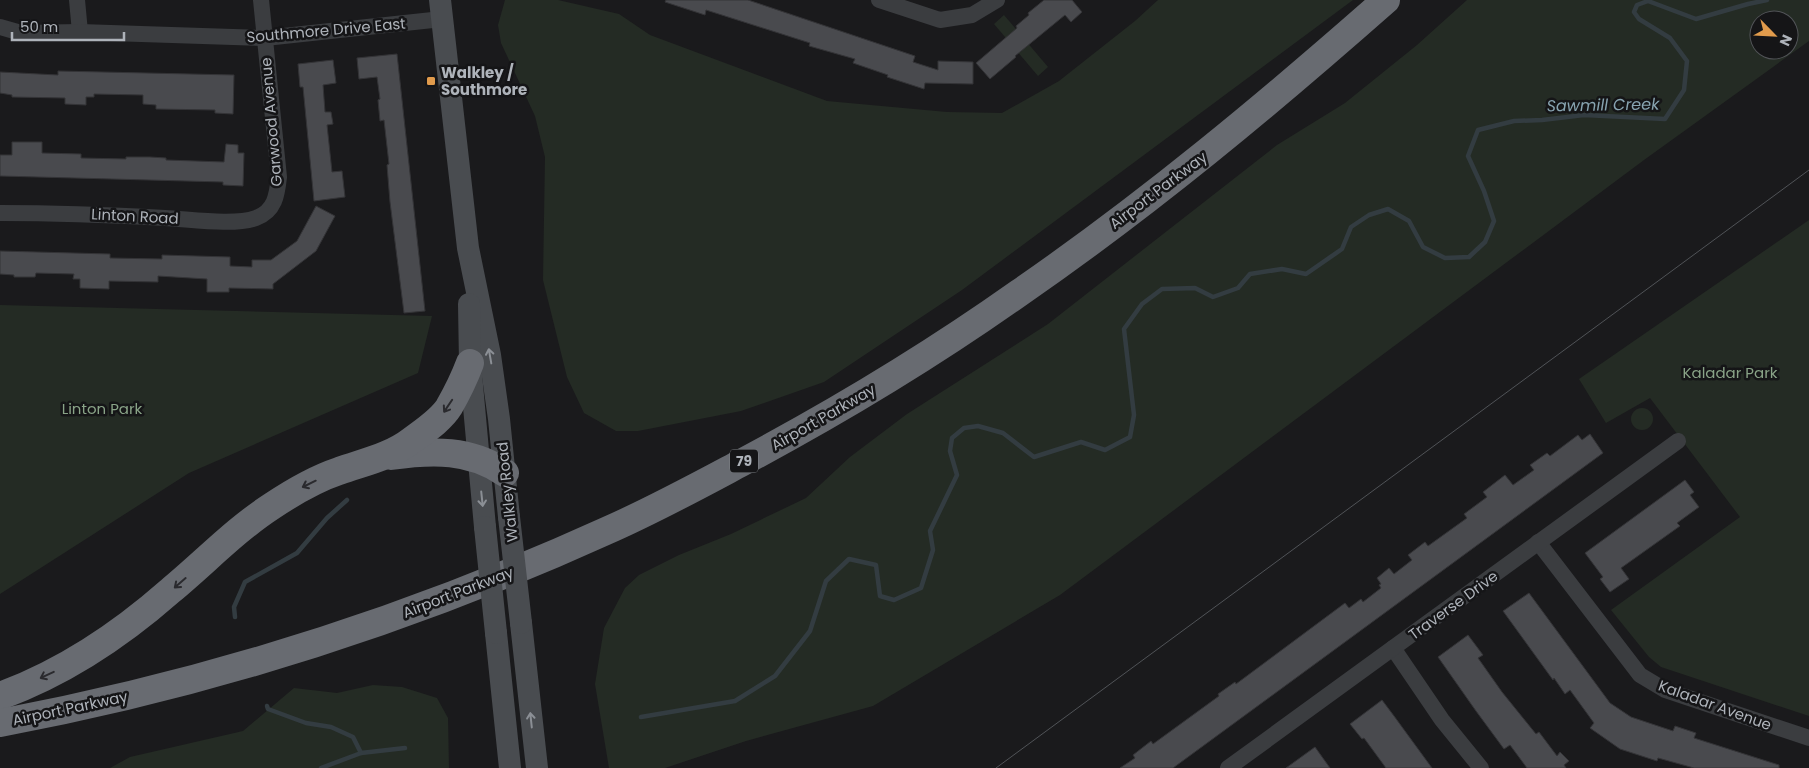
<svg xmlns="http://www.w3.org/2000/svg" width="1809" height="768" font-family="Poppins,sans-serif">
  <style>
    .green { fill: #242b24; fill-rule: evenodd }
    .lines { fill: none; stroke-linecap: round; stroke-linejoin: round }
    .stream { stroke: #333c41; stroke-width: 4.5 }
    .building { fill: #494a4e; stroke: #343437 }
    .street { stroke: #3b3d40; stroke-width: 16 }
    .secondary { stroke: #494c50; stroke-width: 22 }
    .highway { stroke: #686b71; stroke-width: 28 }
    .tram { stroke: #505357; stroke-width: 1 }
    .secondary-bridge { stroke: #494c50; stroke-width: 22 }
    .oneway { stroke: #8b8f95 }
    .oneway2 { stroke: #2a2a2e }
    .poi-dot { fill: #e19b4c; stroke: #151517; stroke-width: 2 }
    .labels { text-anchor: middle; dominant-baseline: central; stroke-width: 5; stroke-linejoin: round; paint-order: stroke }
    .shield { fill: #151517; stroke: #808489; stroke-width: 1 }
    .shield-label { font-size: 14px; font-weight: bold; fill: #aeb3ba }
    .street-label { font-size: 15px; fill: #aeb3ba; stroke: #151517 }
    .poi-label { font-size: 15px; font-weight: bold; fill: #aeb3ba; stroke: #151517; text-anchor: start }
    .park-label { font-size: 15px; fill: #89a387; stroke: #151517 }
    .water-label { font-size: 16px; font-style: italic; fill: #88a4b1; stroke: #151517 }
  </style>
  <rect width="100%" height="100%" fill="#1a1a1c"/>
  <g class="green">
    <path d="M505,0H558L619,14L650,35L827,101L947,112L1002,113L1059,81L1135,21L1158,0H1353L962,290L824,382L741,411L638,431H616L584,413L567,377L543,280L545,157L535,116L501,43L498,25Z"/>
    <path d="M1467,0H1809V41L1644,160L1060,595L873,706L746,741L665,768H609L595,684L604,628L625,588L639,575L679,555L731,534L806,498L850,457L907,414L1048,324L1277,145L1345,103L1417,45ZM1759,20H1789V50H1759Z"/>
    <path d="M1004,15L1048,67L1038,76L994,24Z"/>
    <path d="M1809,220V716L1661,667L1649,657L1611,610L1740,517L1650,398L1606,423L1579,379Z"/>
    <path d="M0,305L432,316L418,373L189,473L0,594Z"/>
    <circle cx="1642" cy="419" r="11"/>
    <path d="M373,685L402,687L437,698L448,718L449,768H110L130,757L243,731L294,688L337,693Z"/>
  </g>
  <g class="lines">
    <g class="stream">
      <path d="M235,617L234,607L245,582L297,553L327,518L347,500"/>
      <path d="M267,706L268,709L306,723L331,727L353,737L361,753"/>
      <path d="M641,717L735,701L775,676L810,631L826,581L849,559L876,565L880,596L894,600L921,588L933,550L930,531L957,475L950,451L952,438L964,428L978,426L1003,433L1034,457L1081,442L1105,450L1130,437L1134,415L1124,329L1142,304L1162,289L1195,288L1213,297L1238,288L1250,274L1282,269L1306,274L1342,249L1351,227L1369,215L1388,209L1409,221L1423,247L1445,258L1469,257L1485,242L1494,221L1484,191L1468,156L1478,130L1514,121L1542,120L1584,115L1665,119L1684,90L1687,61L1670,38L1639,19L1634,12L1637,5L1648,1L1696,19L1748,4L1767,0"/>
      <path d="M321,768L361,753L405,748"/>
    </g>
  </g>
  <g class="building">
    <path d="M666,0H748L915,56L913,62L938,70V61L973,62V84L925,83L924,89L887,77L888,75L853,63L855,59L809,46L810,43L706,10L705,15L665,2Z"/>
    <path d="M1044,0H1072L1082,12L1071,22L1065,15L1015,56L1016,57L990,79L976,63L1017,28L1016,26L1029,15L1028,13Z"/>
    <path d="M397,54L425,311L404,313L390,202L387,165L389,164L384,120L380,121L378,100L380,99L377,77L359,79L357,58Z"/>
    <path d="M333,60L336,83L323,85L325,112H331L333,124L327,125L332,172L342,171L345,197L314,201L303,87H300L298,64Z"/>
    <path d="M58,71L234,75L233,114L215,113V110L156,109V105L143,104V95L94,94V97H86V105L65,104V98L12,97V95L0,93V72L58,75Z"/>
    <path d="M12,142H42V153L81,154V158L126,159V157H150L166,158V160L224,162L226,144L238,145V153H244L243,186L223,185V182L0,176V155H12Z"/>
    <path d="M316,206L335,216L316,251L273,284V289L229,288V292H207V279L158,276V282L109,281V289L80,288V279H73L74,274L36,273L35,277H14V275L0,274V251L110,254V258L162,259V255L230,257V266L252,267V260H271L297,241Z"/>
    <path d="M1590,434L1603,453L1173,768H1120L1135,758L1133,755L1151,741L1153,744L1219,696L1218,694L1235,682L1236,684L1345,603L1349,608L1361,599L1363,602L1381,588L1379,585L1381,584L1377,578L1389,568L1394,574L1412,560L1408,555L1425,542L1428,546L1467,518L1464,514L1487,497L1483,492L1505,475L1513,485L1534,470L1530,465L1547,453L1550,456L1578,435L1582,440Z"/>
    <path d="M1685,480L1694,492L1690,495L1699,507L1677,523L1680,526L1621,568L1629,579L1610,592L1600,579L1603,577L1585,553Z"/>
    <path d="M1529,593L1610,703L1631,717L1673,731L1675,726L1696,733L1694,738L1779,765V768H1694L1658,758L1657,761L1620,749L1590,728L1594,723L1570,690L1565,694L1554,678L1553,680L1503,611Z"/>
    <path d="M1468,635L1483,655L1478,658L1502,692L1536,734L1539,732L1557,756L1560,752L1569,761L1564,765L1566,768H1527L1510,745L1504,749L1476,711L1438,657Z"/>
    <path d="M1382,700L1394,716L1432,768H1386L1364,738L1362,739L1350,724Z"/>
    <path d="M1315,747L1330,768H1286Z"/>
  </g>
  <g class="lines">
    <g class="street">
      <path d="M77,0L80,32"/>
      <path d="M879,0L940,20L972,15L997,0"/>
      <path d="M0,27L21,33L80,32L265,38L442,19"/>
      <path d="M0,213C55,213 110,215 165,218C189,219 234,226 256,218C275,211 277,195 279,177L261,0"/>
      <path d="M1538,542L1640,675L1665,690L1809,738"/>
      <path d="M1393,648L1442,720L1481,768"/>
      <path d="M1228,768L1678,441"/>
    </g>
    <g class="secondary">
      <path d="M440,0L468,248L490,355L499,419L509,517"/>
      <path d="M469,304L470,363L485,527"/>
      <path d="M521,623L537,768"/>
      <path d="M496,633L510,768"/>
    </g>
    <g class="highway">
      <path d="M391,456C432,450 471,449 505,473"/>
      <path d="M0,696C63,673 120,635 170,591C204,563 235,530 272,506C293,492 315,479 339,471C364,462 390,457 412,440C424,431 441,420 449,407C457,393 464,379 470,363"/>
      <path d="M0,723C208,684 412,619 606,531C652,511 696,487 741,463C837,412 930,356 1019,293C1148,204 1268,104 1386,0"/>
    </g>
    <path class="tram" d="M996,768L1809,170"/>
    <g class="secondary-bridge">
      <path d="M509,517L521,623"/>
      <path d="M485,527L496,633"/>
    </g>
  </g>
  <defs><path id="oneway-shaft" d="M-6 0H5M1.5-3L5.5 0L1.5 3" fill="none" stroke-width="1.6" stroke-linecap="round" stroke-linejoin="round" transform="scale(1.25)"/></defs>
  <g class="oneway">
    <use href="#oneway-shaft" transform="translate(490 356) rotate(-100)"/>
    <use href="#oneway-shaft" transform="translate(482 499) rotate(84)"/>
    <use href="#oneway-shaft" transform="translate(531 720) rotate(-96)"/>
  </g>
  <g class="oneway2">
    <use href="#oneway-shaft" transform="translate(448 406) rotate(124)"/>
    <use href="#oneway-shaft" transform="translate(309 484) rotate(154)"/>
    <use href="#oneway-shaft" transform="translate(180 583) rotate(139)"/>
    <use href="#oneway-shaft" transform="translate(47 675) rotate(155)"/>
  </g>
  <rect class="poi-dot" x="426" y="76" width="10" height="10" rx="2.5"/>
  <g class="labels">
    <rect class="shield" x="730" y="449.5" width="28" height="23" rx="4"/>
    <g class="shield-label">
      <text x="744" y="461">79</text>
    </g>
    <g class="street-label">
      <text transform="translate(326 30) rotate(-5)">Southmore Drive East</text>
      <text transform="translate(271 122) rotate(-95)">Garwood Avenue</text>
      <text transform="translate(1158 190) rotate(-37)">Airport Parkway</text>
      <text transform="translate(135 216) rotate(3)">Linton Road</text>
      <text transform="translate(823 417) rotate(-30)">Airport Parkway</text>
      <text transform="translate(507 492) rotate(-96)">Walkley Road</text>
      <text transform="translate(458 592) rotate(-21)">Airport Parkway</text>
      <text transform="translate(1453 605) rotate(-36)">Traverse Drive</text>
      <text transform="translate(1715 705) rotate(20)">Kaladar Avenue</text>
      <text transform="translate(70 708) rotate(-12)">Airport Parkway</text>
    </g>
    <g class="poi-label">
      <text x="441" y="72">Walkley /<tspan x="441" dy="17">Southmore</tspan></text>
    </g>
    <g class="park-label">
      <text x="1730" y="372">Kaladar Park</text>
      <text x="102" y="408">Linton Park</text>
    </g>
    <g class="water-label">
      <text transform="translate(1603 105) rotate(-1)">Sawmill Creek</text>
    </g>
  </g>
  <g transform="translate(1774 35) rotate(114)"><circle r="24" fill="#151517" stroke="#525458"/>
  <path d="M0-4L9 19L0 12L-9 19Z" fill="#e19b4c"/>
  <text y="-8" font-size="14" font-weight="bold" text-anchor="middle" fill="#aeb3ba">N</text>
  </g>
  <path d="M12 32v8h112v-8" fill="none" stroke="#aeb3ba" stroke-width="2.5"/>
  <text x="20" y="32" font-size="15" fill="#aeb3ba" stroke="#151517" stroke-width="4" paint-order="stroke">50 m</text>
</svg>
